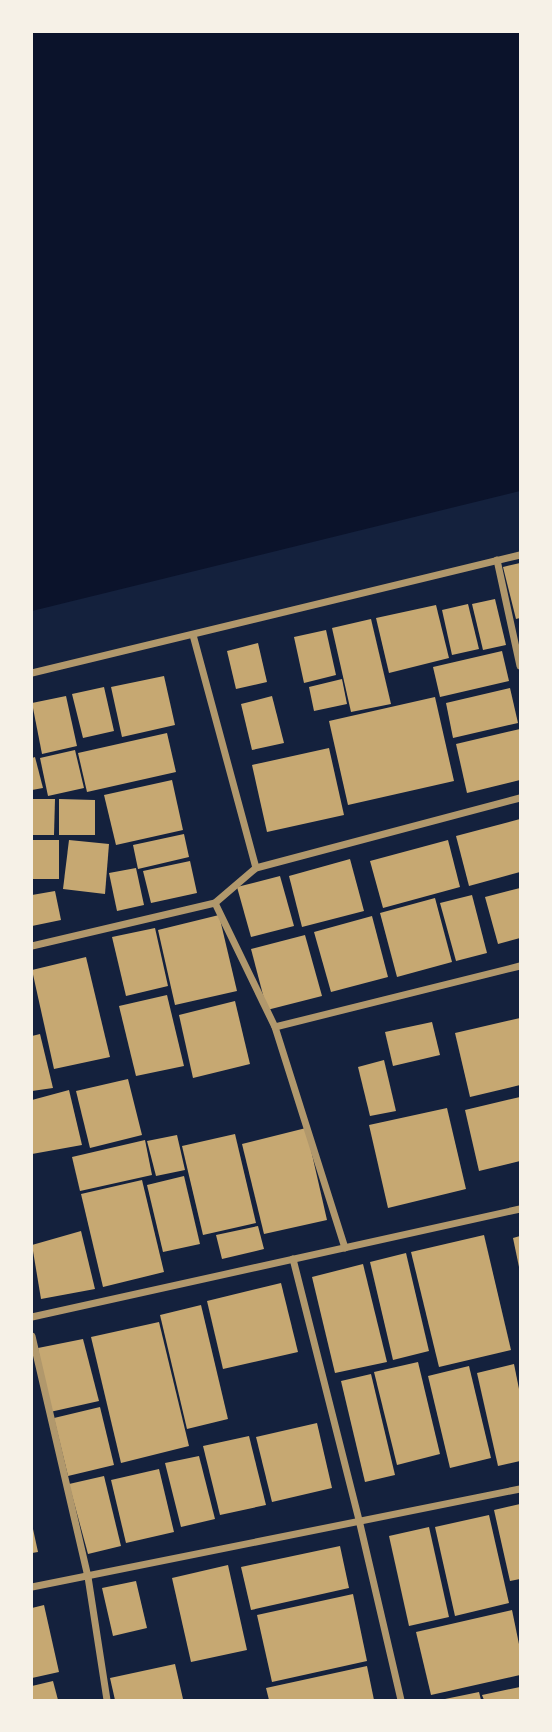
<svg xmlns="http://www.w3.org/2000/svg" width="552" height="1732" font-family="Manrope,sans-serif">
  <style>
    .water { fill: #0b132b }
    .building { fill: #c6a872 }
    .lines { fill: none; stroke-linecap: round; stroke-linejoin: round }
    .minor { stroke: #b1986c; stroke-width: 7 }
  </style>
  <rect width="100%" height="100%" fill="#14213d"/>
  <path class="water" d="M32,32H520V491L32,611Z"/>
  <g class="building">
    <path d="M520,563V618L516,619L503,567Z"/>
    <path d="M495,599L506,645L483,650L472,604Z"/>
    <path d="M468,604L479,649L452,655L442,610Z"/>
    <path d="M436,605L449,658L389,673L376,618Z"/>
    <path d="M371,619L391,704L351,712L332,628Z"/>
    <path d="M326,630L336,675L304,683L294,637Z"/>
    <path d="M258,643L267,682L236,689L227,651Z"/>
    <path d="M502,651L509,681L440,697L433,667Z"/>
    <path d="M164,676L175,725L122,737L111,687Z"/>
    <path d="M342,679L347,704L314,711L309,687Z"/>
    <path d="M104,687L114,731L83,738L72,694Z"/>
    <path d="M510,688L518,723L453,738L446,703Z"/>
    <path d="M66,696L77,746L42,754L32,703Z"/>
    <path d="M272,696L284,743L252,750L241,704Z"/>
    <path d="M435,697L454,781L348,805L329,721Z"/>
    <path d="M520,729V780L467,793L456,744Z"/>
    <path d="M167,733L176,772L87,792L78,753Z"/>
    <path d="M329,748L344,815L267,832L252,765Z"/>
    <path d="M75,750L84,788L48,796L40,758Z"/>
    <path d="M35,757L43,788L32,790V758Z"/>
    <path d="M172,780L183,830L116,845L104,795Z"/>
    <path d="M32,799H55L54,835H32Z"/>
    <path d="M59,799L95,800V835H59Z"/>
    <path d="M520,819V872L469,886L456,836Z"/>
    <path d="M184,834L189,857L138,869L133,845Z"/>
    <rect x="32" y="840" width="27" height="39"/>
    <path d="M69,840L109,844L105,894L63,889Z"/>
    <path d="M448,840L460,887L383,908L370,861Z"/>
    <path d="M350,859L364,911L302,927L289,876Z"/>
    <path d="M190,861L197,893L151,903L143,871Z"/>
    <path d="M136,868L144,905L117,911L109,873Z"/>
    <path d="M280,876L294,926L251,937L237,887Z"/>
    <path d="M520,888V938L498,944L485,897Z"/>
    <path d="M55,891L61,920L32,926V895Z"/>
    <path d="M472,895L487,953L456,961L440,903Z"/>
    <path d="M435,898L452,962L397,977L380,913Z"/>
    <path d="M219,915L237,991L175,1005L158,930Z"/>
    <path d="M372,916L388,977L331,992L314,932Z"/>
    <path d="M155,928L168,986L126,996L112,937Z"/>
    <path d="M305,935L322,996L267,1010L251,949Z"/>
    <path d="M86,957L110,1057L54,1069L32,970Z"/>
    <path d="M167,995L184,1066L136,1076L119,1006Z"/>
    <path d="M235,1001L250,1064L193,1078L179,1015Z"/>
    <path d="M520,1018V1085L470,1097L455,1033Z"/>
    <path d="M432,1022L440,1055L393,1066L385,1032Z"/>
    <path d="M40,1034L53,1088L32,1091V1036Z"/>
    <path d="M384,1060L396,1111L370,1116L358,1067Z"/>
    <path d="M128,1079L142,1135L90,1148L76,1091Z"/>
    <path d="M69,1090L82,1145L32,1154V1100Z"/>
    <path d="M520,1097V1161L479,1171L465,1110Z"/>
    <path d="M447,1108L466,1189L388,1208L369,1125Z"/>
    <path d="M306,1128L327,1220L264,1234L242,1144Z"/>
    <path d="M235,1134L256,1223L203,1235L182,1146Z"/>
    <path d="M177,1135L185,1170L156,1176L147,1141Z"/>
    <path d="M145,1140L152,1175L80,1191L72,1157Z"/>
    <path d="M184,1176L200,1244L163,1252L147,1185Z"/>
    <path d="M142,1180L164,1272L103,1287L81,1194Z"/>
    <path d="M258,1226L264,1249L222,1259L216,1235Z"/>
    <path d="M81,1231L95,1289L41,1299L32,1245Z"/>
    <path d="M484,1235L511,1350L439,1367L411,1252Z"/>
    <path d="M520,1236V1267H519L513,1238Z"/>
    <path d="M406,1253L429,1351L393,1360L370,1262Z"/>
    <path d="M363,1264L387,1362L335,1373L312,1277Z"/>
    <path d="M281,1283L298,1352L223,1369L207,1301Z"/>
    <path d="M201,1305L228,1419L187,1429L160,1315Z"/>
    <path d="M159,1322L189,1446L121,1463L91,1337Z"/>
    <path d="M83,1339L99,1401L50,1412L38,1348Z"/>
    <path d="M418,1362L440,1454L397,1465L374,1372Z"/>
    <path d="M514,1364L520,1394V1461L498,1466L477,1373Z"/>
    <path d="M469,1366L491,1458L450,1468L428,1376Z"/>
    <path d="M371,1374L395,1475L365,1482L341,1381Z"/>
    <path d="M100,1407L114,1465L68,1476L54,1418Z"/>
    <path d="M317,1423L332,1488L272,1502L256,1437Z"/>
    <path d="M249,1436L266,1505L220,1515L203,1446Z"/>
    <path d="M199,1456L215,1519L181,1527L165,1463Z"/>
    <path d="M159,1469L174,1532L126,1543L111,1480Z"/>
    <path d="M104,1476L121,1546L88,1554L69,1484Z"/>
    <path d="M520,1504V1579L510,1581L494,1510Z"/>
    <path d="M489,1515L509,1603L455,1616L435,1527Z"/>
    <path d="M429,1527L449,1617L409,1626L389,1536Z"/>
    <path d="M33,1529L38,1552L32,1553V1529Z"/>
    <path d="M340,1546L349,1588L251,1610L241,1567Z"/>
    <path d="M228,1565L247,1650L191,1662L172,1578Z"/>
    <path d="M136,1581L147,1628L113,1636L102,1588Z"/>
    <path d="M353,1594L367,1661L272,1682L257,1615Z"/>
    <path d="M44,1605L59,1672L32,1678V1608Z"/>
    <path d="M512,1610L520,1649V1675L431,1695L416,1632Z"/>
    <path d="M175,1664L183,1699L115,1700L110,1678Z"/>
    <path d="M367,1666L374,1700H269L266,1688Z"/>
    <path d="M53,1681L58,1700H32V1686Z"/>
    <path d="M520,1687V1700H484L482,1695Z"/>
    <path d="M479,1692L481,1700H445V1699Z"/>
  </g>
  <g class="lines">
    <g class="minor">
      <path d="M497,560L520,666"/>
      <path d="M193,635L256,868"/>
      <path d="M32,673L520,555"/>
      <path d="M215,903L275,1027L345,1248"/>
      <path d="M32,946L215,903L256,868L520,798"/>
      <path d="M275,1027L520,966"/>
      <path d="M293,1259L359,1520L401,1700"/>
      <path d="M32,1317L520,1209"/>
      <path d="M32,1336L88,1577L107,1700"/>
      <path d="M32,1587L520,1489"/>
    </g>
  </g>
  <rect width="552" height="1732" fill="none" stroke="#f6f1e7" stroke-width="66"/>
</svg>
